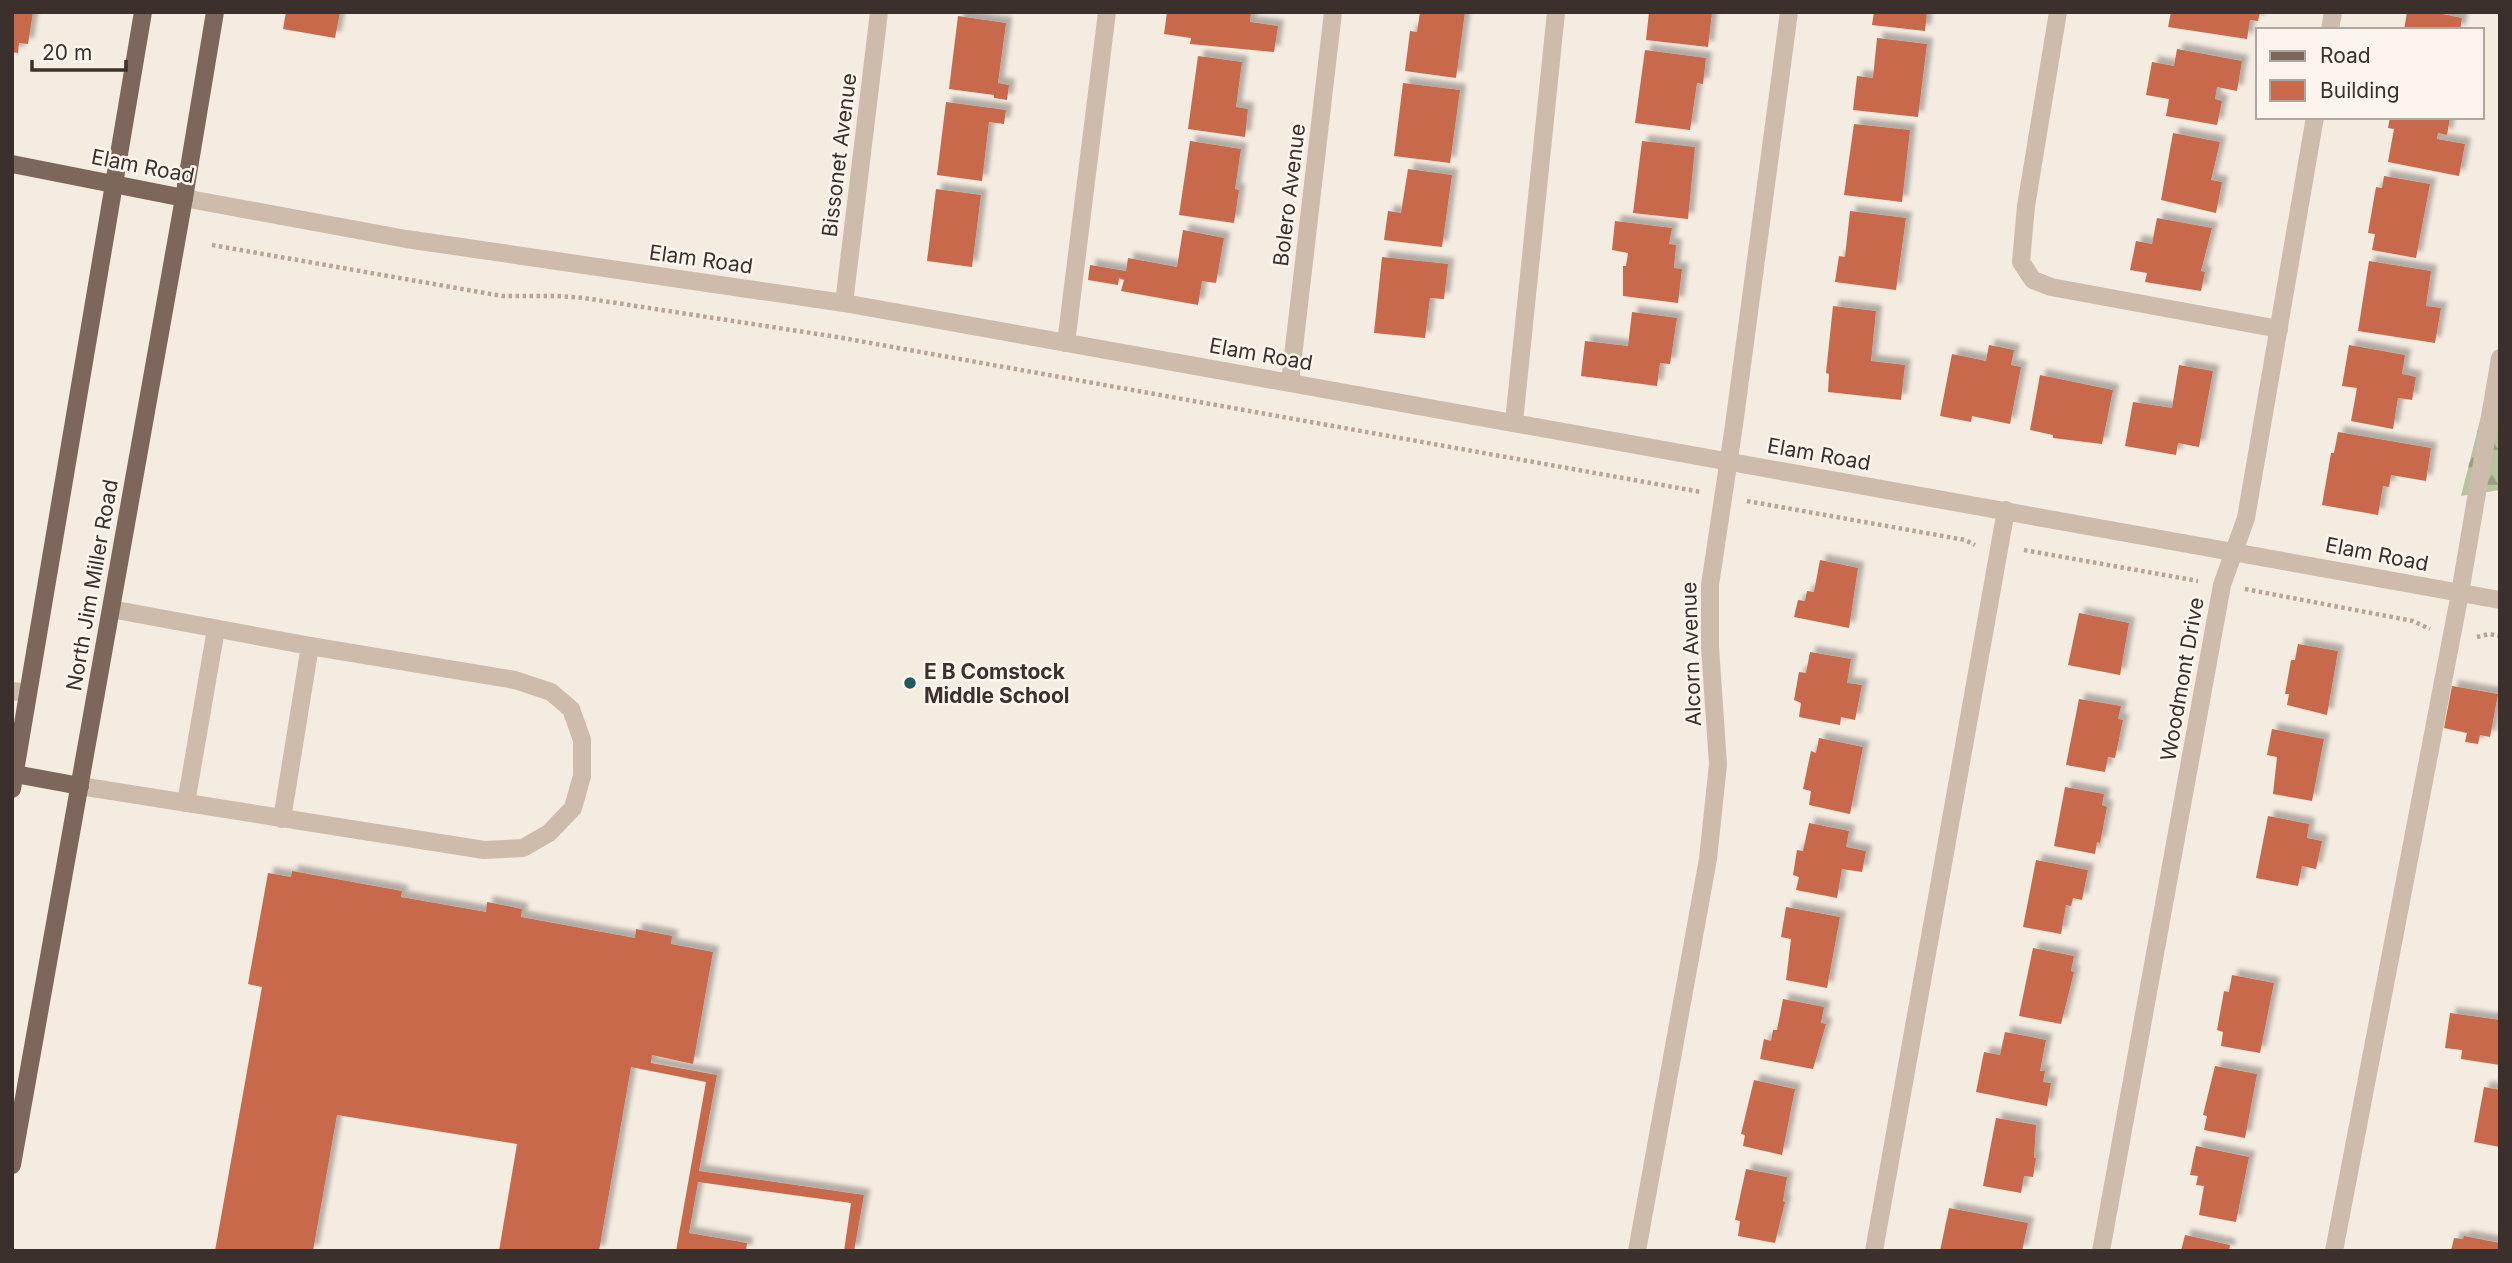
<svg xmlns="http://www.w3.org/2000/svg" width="2512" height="1263" font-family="Inter,sans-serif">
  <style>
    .forest { fill: url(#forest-firs) }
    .building { fill: #c8694b; filter: url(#shadow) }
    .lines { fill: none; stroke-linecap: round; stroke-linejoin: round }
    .path { stroke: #b9a596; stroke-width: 4.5; stroke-dasharray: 3.5 3.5; stroke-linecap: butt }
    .minor { stroke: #cdbbac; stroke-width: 18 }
    .major { stroke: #7d675c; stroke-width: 18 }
    .poi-dot { fill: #1f5a5e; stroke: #fbf5ee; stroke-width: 2.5 }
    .labels { text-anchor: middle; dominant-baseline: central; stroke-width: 5; stroke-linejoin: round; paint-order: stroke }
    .street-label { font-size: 21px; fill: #3b302b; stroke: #fbf5ee }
    .poi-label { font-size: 21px; font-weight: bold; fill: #3b302b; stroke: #fbf5ee; text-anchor: start }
  </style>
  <defs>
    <pattern id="forest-firs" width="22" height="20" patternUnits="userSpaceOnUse" patternTransform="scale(1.75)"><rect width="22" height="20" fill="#b8c4a0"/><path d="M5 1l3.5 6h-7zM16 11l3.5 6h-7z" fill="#97a083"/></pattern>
    <filter id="shadow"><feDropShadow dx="6" dy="-6" stdDeviation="2" flood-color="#0004"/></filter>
  </defs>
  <rect width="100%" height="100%" fill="#f4ebe1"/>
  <path class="forest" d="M2500,341V490L2461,496Z"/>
  <g class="building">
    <path d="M12,12H33L28,44L19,43L18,53L12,52Z"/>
    <path d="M286,12H340L335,38L283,29Z"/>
    <path d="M1167,12H1251L1250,22L1278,26L1274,52L1190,44L1191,38L1164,34Z"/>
    <path d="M1420,12H1465L1456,78L1405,71L1410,31L1417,32Z"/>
    <path d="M1649,12H1712L1708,47L1646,40Z"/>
    <path d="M1874,12H1927L1925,31L1872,25Z"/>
    <path d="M2171,12H2260L2258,21L2250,20L2247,39L2168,27Z"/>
    <path d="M2407,12H2433L2462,18L2460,30H2404Z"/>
    <path d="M958,16L1006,23L998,83L1009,85L1007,100L994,98V95L949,89Z"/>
    <path d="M1877,38L1927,44L1918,117L1853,110L1857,76L1873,78Z"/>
    <path d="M2177,49L2242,61L2237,91L2217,87L2215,99L2222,101L2217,125L2166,116L2169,99L2146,95L2152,62L2174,66Z"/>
    <path d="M1645,50L1706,58L1703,84L1697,83L1690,130L1635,123Z"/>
    <path d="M1198,56L1242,62L1236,107L1248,109L1245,137L1188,129Z"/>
    <path d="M1403,83L1460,90L1450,163L1394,156Z"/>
    <path d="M946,102L1006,110L1004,124L989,122L982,181L937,175Z"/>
    <path d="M2390,117H2450L2447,135L2438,133L2437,139L2465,144L2459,176L2388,162L2394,129L2388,128Z"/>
    <path d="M1854,124L1910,130L1902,202L1844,195Z"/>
    <path d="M2173,133L2220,142L2211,180L2222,182L2216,213L2161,200Z"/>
    <path d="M1190,141L1241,149L1235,189L1239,190L1234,223L1179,215Z"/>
    <path d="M1642,141L1695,147L1688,219L1633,213Z"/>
    <path d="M1408,169L1452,175L1442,247L1384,240L1388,211L1401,213Z"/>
    <path d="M2384,176L2430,184L2416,258L2372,250L2375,234L2368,233L2376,187L2382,188Z"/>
    <path d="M936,189L981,195L972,267L927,261Z"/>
    <path d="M1850,211L1906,218L1896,290L1835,282L1839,256L1845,257Z"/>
    <path d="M2157,218L2212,228L2201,271L2205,272L2201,291L2145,282L2147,273L2130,270L2136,241L2152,244Z"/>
    <path d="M1615,221L1672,228L1669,244L1676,245L1674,268L1682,269L1678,303L1623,296V266H1626L1628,253L1612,250Z"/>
    <path d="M1183,230L1224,238L1216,283L1202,281L1198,305L1121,291L1124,280L1119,278L1118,285L1088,280L1090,265L1126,271L1128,258L1177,267Z"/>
    <path d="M1382,257L1448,264L1444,299L1430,298L1425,338L1374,333Z"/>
    <path d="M2369,261L2431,271L2426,306L2441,308L2435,343L2358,331Z"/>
    <path d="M1833,306L1876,311L1871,361L1905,365L1901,400L1828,392L1829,374L1826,373Z"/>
    <path d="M1632,312L1677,318L1670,364L1660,363L1657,386L1581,376L1585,341L1628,346Z"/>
    <path d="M1989,345L2014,350L2011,365L2021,367L2010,424L1972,416L1971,422L1940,416L1952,354L1986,361Z"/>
    <path d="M2349,345L2405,355L2402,374L2416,377L2412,400L2398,398L2393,429L2351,421L2357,388L2342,386Z"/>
    <path d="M2179,365L2213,371L2199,447L2178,443L2176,455L2125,446L2133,402L2172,408Z"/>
    <path d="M2040,375L2113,390L2102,444L2053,438V435L2030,430Z"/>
    <path d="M2338,432L2431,448L2426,481L2391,475L2389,487L2383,486L2378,515L2322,505L2331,453H2334Z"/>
    <path d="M1820,560L1858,568L1849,628L1794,617L1798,600L1805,601L1807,591L1814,592Z"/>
    <path d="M2079,613L2129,623L2120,675L2068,665Z"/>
    <path d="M2298,644L2338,651L2327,715L2287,705L2289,694H2285L2291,660H2295Z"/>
    <path d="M1810,652L1851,659L1847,683L1862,685L1855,720L1841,717L1840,725L1799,717L1801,703L1794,700L1799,672L1806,673Z"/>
    <path d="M2452,686L2498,694L2490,737L2480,735L2478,744L2465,742L2467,733L2444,728Z"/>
    <path d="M2079,699L2121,706L2118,719L2123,720L2115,758L2108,757L2105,772L2066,765Z"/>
    <path d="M2272,729L2324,739L2312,801L2273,794L2277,757L2267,755Z"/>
    <path d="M1819,738L1863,747L1850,814L1809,805L1811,791L1803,789L1811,751L1816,753Z"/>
    <path d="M2065,787L2104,794L2102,805L2107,807L2100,843L2097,842L2095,854L2054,846Z"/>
    <path d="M2268,816L2309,824L2307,838L2322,841L2316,869L2302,866L2298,886L2256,878Z"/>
    <path d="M1809,823L1849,831L1846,847L1866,851L1862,872L1842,869L1837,898L1796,890L1799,877L1793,875L1797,850L1803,851Z"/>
    <path d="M2036,860L2088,870L2082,900L2073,898L2071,906L2066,905L2061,934L2023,927Z"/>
    <path d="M292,871L402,891L401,897L486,912L487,902L522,909L521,917L635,938L636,929L672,936L671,944L713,952L693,1064L652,1055L651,1063L717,1075L699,1171L864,1195L854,1251H844L851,1203L698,1182L689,1233L747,1243L746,1251H676L706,1082L631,1067L599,1251H499L517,1144L337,1115L313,1251H215L262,987L248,984L268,873L291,877Z"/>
    <path d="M1786,907L1840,917L1827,988L1786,980L1791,939L1781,937Z"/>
    <path d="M2033,948L2074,956L2071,971L2074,972L2061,1024L2019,1016Z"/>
    <path d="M2232,975L2274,983L2260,1053L2221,1046L2223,1032L2217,1030L2224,991L2229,992Z"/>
    <path d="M1783,999L1824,1007L1821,1023L1826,1024L1813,1069L1760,1059L1764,1039L1771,1041L1773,1030H1777Z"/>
    <path d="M2450,1013L2500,1020V1065L2461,1059L2462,1050L2445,1048Z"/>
    <path d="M2005,1032L2046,1040L2040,1071H2045L2043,1082L2051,1083L2047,1106L1976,1092L1984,1052L2000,1055Z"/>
    <path d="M2215,1066L2257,1074L2245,1138L2204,1130L2207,1116L2203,1115Z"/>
    <path d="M1754,1080L1795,1089L1782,1155L1743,1146L1745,1135L1741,1134Z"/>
    <path d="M2484,1087L2500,1090V1147L2474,1142Z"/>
    <path d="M1996,1118L2036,1125L2034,1158H2036L2033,1177L2024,1176L2021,1193L1983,1186Z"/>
    <path d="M2196,1146L2249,1157L2236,1222L2199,1215L2204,1186L2196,1185L2198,1176L2190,1175Z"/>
    <path d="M1746,1169L1787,1177L1783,1201L1785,1202L1775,1243L1738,1236L1740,1221L1735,1220Z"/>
    <path d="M1949,1208L2028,1223L2022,1251H1940Z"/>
    <path d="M2185,1235L2230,1245L2229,1251H2181Z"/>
    <path d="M2464,1236L2500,1243V1251H2451L2454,1238L2463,1239Z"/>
  </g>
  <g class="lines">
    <g class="path">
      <path d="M212,245L502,296H556L584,298L837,337L1701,492"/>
      <path d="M1747,501L1965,540L1975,545"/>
      <path d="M2024,550L2198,581"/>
      <path d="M2245,589L2413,621L2430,629"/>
      <path d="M2477,637L2489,634L2500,636"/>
    </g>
    <g class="minor">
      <path d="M2058,12L2026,206L2021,262L2033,280L2051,287L2279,329"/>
      <path d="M2330,30L2333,12"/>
      <path d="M184,198L406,239L844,303L2500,600"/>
      <path d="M844,303L879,12"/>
      <path d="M1066,343L1107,12"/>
      <path d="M1290,382L1333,12"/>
      <path d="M1514,422L1556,12"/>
      <path d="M12,691L27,693"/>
      <path d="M80,786L484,850L523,848L549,833L573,808L582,776V740L571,709L551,692L515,680L310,646L111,609"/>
      <path d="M186,803L216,629"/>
      <path d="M282,819L310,646"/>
      <path d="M1637,1251L1708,859L1718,764L1710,647V585L1734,425L1789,12"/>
      <path d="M1874,1251L2006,510"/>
      <path d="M2101,1251L2222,585L2246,518L2315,117"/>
      <path d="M2334,1251L2460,593L2500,358"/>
    </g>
    <g class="major">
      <path d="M12,164L184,198"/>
      <path d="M15,774L80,786"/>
      <path d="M12,789L143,12"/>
      <path d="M12,1165L184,198L215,12"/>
    </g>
  </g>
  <circle class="poi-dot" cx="910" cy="683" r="7"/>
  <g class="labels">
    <g class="street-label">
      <text transform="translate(839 155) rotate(-83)">Bissonet Avenue</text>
      <text transform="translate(143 166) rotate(11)">Elam Road</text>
      <text transform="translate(1289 195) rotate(-83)">Bolero Avenue</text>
      <text transform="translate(701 259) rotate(8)">Elam Road</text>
      <text transform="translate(1261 354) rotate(10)">Elam Road</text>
      <text transform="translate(1819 454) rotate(10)">Elam Road</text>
      <text transform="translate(2377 554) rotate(11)">Elam Road</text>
      <text transform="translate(92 585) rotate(-80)">North Jim Miller Road</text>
      <text transform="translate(1691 654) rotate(-92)">Alcorn Avenue</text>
      <text transform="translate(2182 679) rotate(-80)">Woodmont Drive</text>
    </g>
    <g class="poi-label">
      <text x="924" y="671">E B Comstock<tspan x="924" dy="24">Middle School</tspan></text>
    </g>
  </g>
  <rect width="2512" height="1263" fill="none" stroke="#3b302b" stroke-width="28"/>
  <rect x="2256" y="28" width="228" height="91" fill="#fbf5ee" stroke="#aea6a0" stroke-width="2"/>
  <rect x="2270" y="51" width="35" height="10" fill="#7d675c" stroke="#aea6a0" stroke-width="2"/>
  <text x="2320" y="63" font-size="21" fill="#3b302b">Road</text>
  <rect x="2270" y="80" width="35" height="21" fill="#c8694b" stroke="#aea6a0" stroke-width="2"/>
  <text x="2320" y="98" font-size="21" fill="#3b302b">Building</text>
  <path d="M32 60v10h94v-10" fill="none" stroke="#3b302b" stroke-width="3.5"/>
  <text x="42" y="60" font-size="21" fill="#3b302b" stroke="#fbf5ee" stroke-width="5" paint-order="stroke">20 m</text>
</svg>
